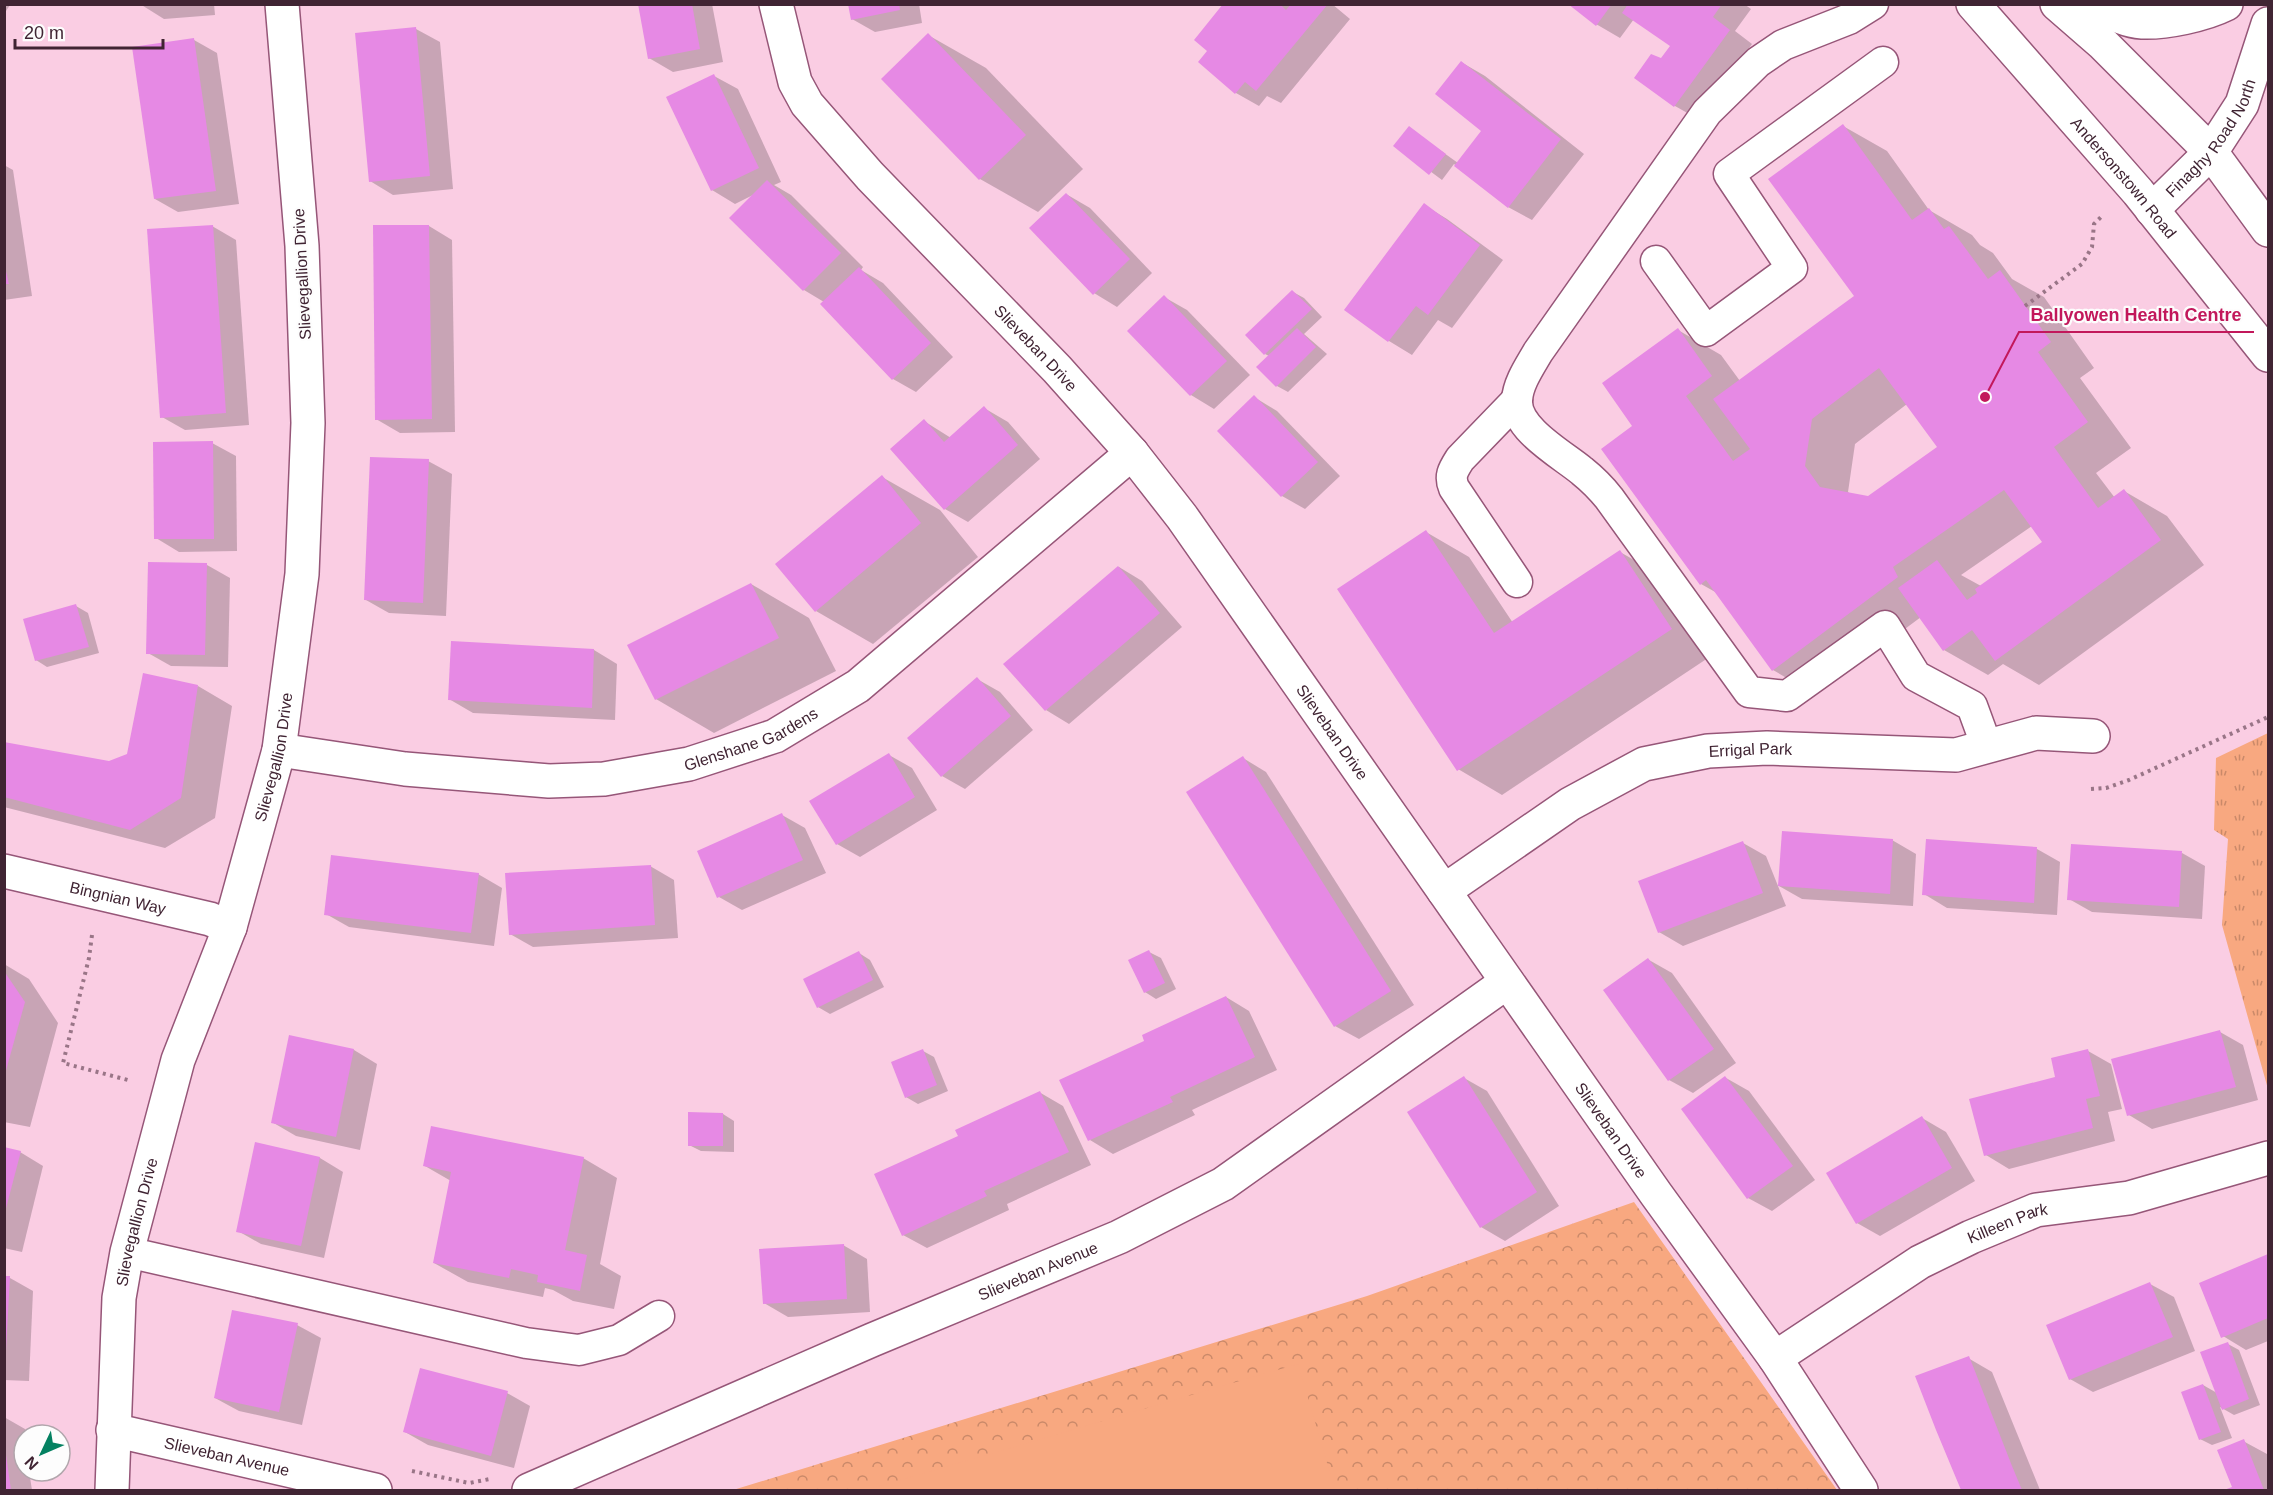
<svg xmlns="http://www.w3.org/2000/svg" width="2273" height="1495" font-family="Arial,sans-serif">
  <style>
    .grass { fill: url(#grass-tufts) }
    .park { fill: url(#park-crowns) }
    .pitch { fill: #f8a880 }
    .shadow { fill: #0003; fill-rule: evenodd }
    .building { fill: #e689e4; fill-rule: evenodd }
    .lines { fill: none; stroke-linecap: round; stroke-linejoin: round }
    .lane-casing { stroke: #965678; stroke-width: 33 }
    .street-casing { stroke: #965678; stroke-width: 36 }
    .secondary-casing { stroke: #965678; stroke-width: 36 }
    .path { stroke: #997587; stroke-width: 4; stroke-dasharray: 3 4.5; stroke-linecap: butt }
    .lane { stroke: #fff; stroke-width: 30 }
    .street { stroke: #fff; stroke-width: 33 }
    .secondary { stroke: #fff; stroke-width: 33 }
    .labels { text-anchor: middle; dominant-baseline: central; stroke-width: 4.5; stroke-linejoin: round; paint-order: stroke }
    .street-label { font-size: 16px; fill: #402433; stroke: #fdfdfd }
    .leader { fill: none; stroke: #c2185b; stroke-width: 2 }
    .callout-dot { fill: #c2185b; stroke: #fdfdfd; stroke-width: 2 }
    .callout-label { font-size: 18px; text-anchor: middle; font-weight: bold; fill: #c2185b; stroke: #fdfdfd; stroke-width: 4.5; stroke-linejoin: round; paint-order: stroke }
  </style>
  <defs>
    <pattern id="grass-tufts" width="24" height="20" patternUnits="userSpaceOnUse" patternTransform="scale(1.5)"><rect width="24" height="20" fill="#f8a880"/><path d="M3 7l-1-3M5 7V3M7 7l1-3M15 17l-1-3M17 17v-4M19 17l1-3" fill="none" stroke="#ca8969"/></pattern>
    <pattern id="park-crowns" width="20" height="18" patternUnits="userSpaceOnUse" patternTransform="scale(1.5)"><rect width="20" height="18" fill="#f8a880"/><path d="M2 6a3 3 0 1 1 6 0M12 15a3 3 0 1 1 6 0" fill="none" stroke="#ca8969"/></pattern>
  </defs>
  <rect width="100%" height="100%" fill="#facde3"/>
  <path class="grass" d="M2268,733V1089L2222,925L2228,839L2214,830L2216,758Z"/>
  <path class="park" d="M1634,1202L1837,1490H733L1367,1296Z"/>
  <path class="pitch" d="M1298,1364L1335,1490H866Z"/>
  <g class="shadow">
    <path d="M4,4L10,5L4,14Z"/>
    <path d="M214,4L215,15L164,19L140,4Z"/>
    <path d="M639,4H712L723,62L673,72L649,58Z"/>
    <path d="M849,4H919L922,23L875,32L852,19Z"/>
    <path d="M1225,4H1332L1350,19L1281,103L1267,96L1259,106L1236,93Z"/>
    <path d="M1571,4H1744L1751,9L1735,31L1752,44L1698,119L1675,106L1636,78L1662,59L1672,46L1634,19L1620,38L1596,24Z"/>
    <path d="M416,29L440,42L453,189L393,195L370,181Z"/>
    <path d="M928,35L986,68L1083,169L1038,212L980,179Z"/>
    <path d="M194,40L217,53L239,204L178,212L155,199Z"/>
    <path d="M1461,62L1485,76L1584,154L1532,220L1508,207L1454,164L1442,180L1395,145L1409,128L1458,163L1483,130Z"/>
    <path d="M714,76L738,89L781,182L774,185L791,195L863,267L861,270L883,283L953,357L916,392L893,379L824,302L804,290L753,195L735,204L712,190Z"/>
    <path d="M1843,126L1887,151L1929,210L1972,235L1980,245L1993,253L2012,279L2044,297L2094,368L2080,378L2131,448L2096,473L2115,498L2124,491L2167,516L2204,565L2039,685L2003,664L1988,675L1944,650L1921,617L1816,695L1773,670L1717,593L1701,584L1635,426L1678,330L1721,355L1740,381L1856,297ZM1907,404L1939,447L1868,498L1850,494L1848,492L1855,444ZM2032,526L2044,543L1981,586L1961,575Z"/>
    <path d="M4,165L13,170L32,296L4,300Z"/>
    <path d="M1066,194L1090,208L1152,273L1117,307L1094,293Z"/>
    <path d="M1424,205L1447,219L1503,260L1452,328L1438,320L1412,355L1389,341L1346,310Z"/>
    <path d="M212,226L236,240L249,425L185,430L162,417Z"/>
    <path d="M429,226L452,240L455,432L400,433L376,419Z"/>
    <path d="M1293,292L1304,298L1322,317L1304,334L1327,354L1288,392L1277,386L1269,356L1265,354Z"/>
    <path d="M1164,297L1187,310L1250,375L1214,409L1191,395L1129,331Z"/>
    <path d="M1254,397L1277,411L1340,476L1305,509L1282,496Z"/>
    <path d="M984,408L1008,422L1040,459L968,522L945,509L924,421L951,438Z"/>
    <path d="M212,443L236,456L237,551L179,552L156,538Z"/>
    <path d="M428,461L452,474L446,616L389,613L366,600Z"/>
    <path d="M882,477L940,510L978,557L873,644L816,611Z"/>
    <path d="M1426,532L1469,557L1513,623L1620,552L1664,577L1714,654L1502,795L1458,769Z"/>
    <path d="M207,565L230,578L228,667L171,666L148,653Z"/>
    <path d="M1119,567L1142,581L1182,627L1069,724L1046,710Z"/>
    <path d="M751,584L809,618L836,671L714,733L656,699Z"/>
    <path d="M76,606L88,613L99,653L47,667L36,660Z"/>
    <path d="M452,642L594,650L617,664L615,720L473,713L449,699Z"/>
    <path d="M977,679L1000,692L1033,730L965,789L942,776Z"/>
    <path d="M198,686L232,706L215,818L165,848L4,807V743L109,763L128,755Z"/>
    <path d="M889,755L912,768L937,810L860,857L837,844Z"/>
    <path d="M1243,758L1266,772L1414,1005L1359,1039L1335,1026Z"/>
    <path d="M782,815L805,828L826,873L742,910L719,897Z"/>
    <path d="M1892,840L1916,854L1913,906L1802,899L1779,886Z"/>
    <path d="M1743,843L1766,856L1786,906L1683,946L1659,932Z"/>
    <path d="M2037,849L2060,862L2057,915L1947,908L1924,894Z"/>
    <path d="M2182,853L2205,866L2202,919L2092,912L2069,899Z"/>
    <path d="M650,866L674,880L678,938L533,947L510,934Z"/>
    <path d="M478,874L502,888L494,946L349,927L326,914Z"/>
    <path d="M1149,952L1161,958L1176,989L1156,999L1145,992Z"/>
    <path d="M859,953L870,960L884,987L830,1014L818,1007Z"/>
    <path d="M1649,960L1672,973L1736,1063L1693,1093L1669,1080Z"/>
    <path d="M4,964L29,979L58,1023L30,1127L4,1122Z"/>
    <path d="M1226,997L1249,1011L1277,1070L1192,1110L1195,1115L1113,1154L1090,1140L1146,1042Z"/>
    <path d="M2220,1032L2243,1045L2258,1100L2152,1129L2129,1115Z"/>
    <path d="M290,1037L354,1050L377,1064L360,1150L296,1136L272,1122Z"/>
    <path d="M923,1051L934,1057L948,1091L918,1104L906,1097Z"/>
    <path d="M2088,1051L2111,1064L2122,1109L2108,1112L2115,1141L2009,1169L1986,1155L2057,1078Z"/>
    <path d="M1464,1078L1487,1091L1559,1206L1505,1241L1481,1227L1409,1112Z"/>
    <path d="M1726,1078L1749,1091L1815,1180L1772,1211L1748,1198Z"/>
    <path d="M1039,1092L1063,1106L1091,1165L1007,1204L1009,1210L927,1248L903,1235L960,1137Z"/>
    <path d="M723,1114L734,1121V1152L701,1151L689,1145Z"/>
    <path d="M1922,1118L1946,1132L1975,1181L1880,1236L1857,1223Z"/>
    <path d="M256,1144L320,1158L343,1172L324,1258L261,1244L238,1231Z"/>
    <path d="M4,1148L20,1152L43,1166L22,1252L4,1248Z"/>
    <path d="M583,1158L617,1178L600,1264L621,1276L614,1309L573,1301L553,1290L545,1288L543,1297L468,1282L434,1263L451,1181L425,1166Z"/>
    <path d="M843,1245L867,1259L870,1312L788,1317L764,1303Z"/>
    <path d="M2268,1256V1341L2246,1350L2223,1336L2201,1284Z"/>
    <path d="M4,1277L10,1278L33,1291L29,1381L4,1380Z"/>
    <path d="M2150,1284L2174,1297L2195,1351L2093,1392L2070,1379Z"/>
    <path d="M297,1325L321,1338L302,1425L239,1411L215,1398Z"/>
    <path d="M2228,1344L2239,1350L2260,1405L2234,1415L2220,1407L2232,1438L2212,1445L2200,1439L2203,1385L2217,1393Z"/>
    <path d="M1968,1358L1992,1372L2040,1490H1963L1917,1377Z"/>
    <path d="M507,1393L530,1406L514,1468L428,1445L405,1432Z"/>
    <path d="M4,1417L25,1429L24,1471H29L32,1490H4Z"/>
    <path d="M2243,1441L2267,1454L2268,1490H2228L2234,1488Z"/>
  </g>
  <g class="building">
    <path d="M638,4H692L700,49L648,59Z"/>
    <path d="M848,4H899L900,10L851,20Z"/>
    <path d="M1223,4H1280L1286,10L1291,4H1328L1256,91L1245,82L1235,94L1198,62L1207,51L1194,40Z"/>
    <path d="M1568,4H1612L1596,26Z"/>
    <path d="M1628,4H1722L1713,17L1730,30L1674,107L1634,78L1651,54L1661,58L1670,46L1622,13Z"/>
    <path d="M416,27L430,176L369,182L355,33Z"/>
    <path d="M928,33L1026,135L979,180L881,79Z"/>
    <path d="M194,38L216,191L154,199L132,47Z"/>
    <path d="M1461,61L1561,139L1508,208L1454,166L1481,131L1435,94Z"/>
    <path d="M714,74L759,168L711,191L666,97Z"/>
    <path d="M1843,124L1912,220L1929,208L1944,229L1949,226L1988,279L2000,270L2051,342L2038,352L2088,422L2054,447L2098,508L2124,489L2161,540L1995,661L1972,630L1943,651L1898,588L1937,560L1967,600L1977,593L1975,589L2042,542L2004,490L1893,567L1898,577L1772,671L1706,580L1700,585L1601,449L1632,426L1602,383L1678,328L1712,376L1686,396L1733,461L1750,449L1713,399L1854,296L1768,179ZM1879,368L1937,447L1868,496L1820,487L1805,466L1812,419Z"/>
    <path d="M1409,126L1446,154L1429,175L1393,146Z"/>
    <path d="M767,180L841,253L803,291L729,218Z"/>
    <path d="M1066,193L1130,259L1093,295L1029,228Z"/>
    <path d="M1424,203L1480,245L1428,315L1416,306L1388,342L1344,310Z"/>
    <path d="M213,225L226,413L160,418L147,229Z"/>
    <path d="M373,225H429L432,419L375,420Z"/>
    <path d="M4,263L9,284H4Z"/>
    <path d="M859,267L931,343L892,380L820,304Z"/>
    <path d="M1292,290L1312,309L1264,355L1245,335Z"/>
    <path d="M1164,295L1227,361L1190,396L1127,331Z"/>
    <path d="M1297,328L1316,347L1276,387L1256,367Z"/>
    <path d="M1254,395L1318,462L1281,497L1217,431Z"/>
    <path d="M984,406L1018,445L944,510L890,449L924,419L944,442Z"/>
    <path d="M213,441L214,539H154L153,442Z"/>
    <path d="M370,457L429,459L423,603L364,600Z"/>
    <path d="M882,475L921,523L815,612L775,564Z"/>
    <path d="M1426,530L1494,633L1620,550L1672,629L1457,771L1337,589Z"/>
    <path d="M148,562L207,563L205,655L146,654Z"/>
    <path d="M1118,566L1160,613L1045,711L1003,664Z"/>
    <path d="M751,583L779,638L655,700L627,645Z"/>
    <path d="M76,604L89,647L35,661L23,619Z"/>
    <path d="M451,641L594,649L592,708L448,700Z"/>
    <path d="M143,673L198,685L181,798L130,830L4,797V742L109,761L127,754Z"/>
    <path d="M977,677L1011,716L941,777L907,738Z"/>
    <path d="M889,753L915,797L836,845L809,801Z"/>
    <path d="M1243,756L1391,991L1334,1027L1186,792Z"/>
    <path d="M782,813L803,860L717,898L697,851Z"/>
    <path d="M1782,831L1893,839L1890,894L1778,886Z"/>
    <path d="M1926,839L2037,847L2034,903L1922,895Z"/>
    <path d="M1743,841L1763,893L1658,933L1638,881Z"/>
    <path d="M2071,844L2182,851L2179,907L2067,900Z"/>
    <path d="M331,855L479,873L471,933L324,915Z"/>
    <path d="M651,865L655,925L509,935L505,873Z"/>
    <path d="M1149,950L1165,983L1144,993L1128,960Z"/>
    <path d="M859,951L873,980L817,1008L803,979Z"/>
    <path d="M1648,958L1714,1049L1668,1081L1603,990Z"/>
    <path d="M4,971L25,1002L5,1074L4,1073Z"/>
    <path d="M1226,996L1255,1057L1170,1097L1173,1102L1088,1141L1059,1080L1144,1041L1142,1035Z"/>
    <path d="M2220,1030L2236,1087L2127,1116L2111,1059Z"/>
    <path d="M289,1035L354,1049L336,1137L271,1123Z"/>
    <path d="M923,1049L937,1085L905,1098L891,1062Z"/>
    <path d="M2088,1049L2100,1096L2086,1099L2093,1128L1984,1156L1969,1099L2055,1077L2051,1058Z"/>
    <path d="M1464,1076L1537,1192L1480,1228L1407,1112Z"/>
    <path d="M1725,1076L1793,1166L1747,1199L1681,1109Z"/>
    <path d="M1040,1091L1069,1152L984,1191L987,1196L902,1236L874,1174L958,1136L955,1130Z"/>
    <path d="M688,1112L723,1113V1146H688Z"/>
    <path d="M1922,1116L1952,1168L1856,1224L1826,1173Z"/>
    <path d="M431,1126L584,1157L565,1250L587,1255L580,1291L537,1282L538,1275L511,1269L509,1278L433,1263L451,1172L423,1166Z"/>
    <path d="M255,1142L320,1157L301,1246L236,1232Z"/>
    <path d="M4,1147L21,1151L5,1212H4Z"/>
    <path d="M844,1244L847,1299L763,1304L759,1249Z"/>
    <path d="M2268,1254V1318L2221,1338L2199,1283Z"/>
    <path d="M4,1276H10L6,1350H4Z"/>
    <path d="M2150,1282L2173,1337L2069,1380L2046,1325Z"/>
    <path d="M232,1310L298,1323L279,1412L214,1398Z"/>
    <path d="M2228,1342L2249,1399L2222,1410L2200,1352Z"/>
    <path d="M1969,1356L2012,1466L2022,1490H1961L1936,1430L1915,1376Z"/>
    <path d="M420,1368L508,1391L491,1456L403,1432Z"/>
    <path d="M2203,1384L2221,1432L2199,1440L2181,1392Z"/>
    <path d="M2244,1439L2264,1490H2224L2232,1487L2217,1450Z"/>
    <path d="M4,1455H6L11,1490H4Z"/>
  </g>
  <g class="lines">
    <defs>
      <g id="lane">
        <path d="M1873,4L1849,19L1783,45L1758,62L1707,112L1538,352C1530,366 1518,383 1517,400C1515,429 1563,455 1582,471C1592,479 1601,488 1609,498L1749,692L1787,696L1885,626L1916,676L1972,706L1987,747"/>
        <path d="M1656,261L1706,331L1792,268L1729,174L1883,62"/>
        <path d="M1517,400L1460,459C1453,470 1449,476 1454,488L1517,582"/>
        <path d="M127,1252L526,1343L579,1350L619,1340L659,1316"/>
      </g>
      <g id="street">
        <path id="s1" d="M776,4L795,82L807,104L870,176L1057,369L1132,453L1182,517L1656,1194L1775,1358L1861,1490"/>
        <path id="s2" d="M279,750L405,769L549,781L604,779L689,764L775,736L858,686L1132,453"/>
        <path id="s3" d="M4,871L210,919L230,927"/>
        <path id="s4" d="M1444,891L1570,804L1644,764L1708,751L1767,748L1956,755L2036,733L2093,736"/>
        <path id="s5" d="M1775,1358L1920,1262L1971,1237L2036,1210L2129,1198L2268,1158"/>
        <path id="s6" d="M113,1430L375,1490"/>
        <path id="s7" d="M112,1490L119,1298L127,1252L178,1060L230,927L279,750L302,574L308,423L302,246L282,4"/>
        <path id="s8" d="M529,1490L872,1340L1119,1237L1223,1184L1507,982"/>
      </g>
      <g id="secondary">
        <path id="s9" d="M1973,4L2138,192L2268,355"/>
        <path d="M2057,4L2103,44L2211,152L2268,230"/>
        <path d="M2092,4C2107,11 2125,21 2142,22C2166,23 2204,15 2226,4"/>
        <path id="s10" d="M2152,210L2211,152L2242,104L2268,24"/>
      </g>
    </defs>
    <use href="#lane" class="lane-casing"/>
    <use href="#street" class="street-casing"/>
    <use href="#secondary" class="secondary-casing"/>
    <g class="path">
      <path d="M2025,306L2082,264L2092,247L2094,224L2101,217"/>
      <path d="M2091,789L2106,788L2129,780L2268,717"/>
      <path d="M92,935L89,958L63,1063L128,1080"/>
      <path d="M412,1471L469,1483L490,1479"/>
    </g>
    <use href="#lane" class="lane"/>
    <use href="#street" class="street"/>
    <use href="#secondary" class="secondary"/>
  </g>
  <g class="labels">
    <g class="street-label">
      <text stroke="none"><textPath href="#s10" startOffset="94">Finaghy Road North</textPath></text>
      <text stroke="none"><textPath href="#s9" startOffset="230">Andersonstown Road</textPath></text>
      <text transform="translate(302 274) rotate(-93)">Slievegallion Drive</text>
      <text stroke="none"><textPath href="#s1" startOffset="440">Slieveban Drive</textPath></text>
      <text stroke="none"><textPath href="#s1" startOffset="926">Slieveban Drive</textPath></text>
      <text stroke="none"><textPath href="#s2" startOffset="480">Glenshane Gardens</textPath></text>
      <text stroke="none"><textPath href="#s4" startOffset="345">Errigal Park</textPath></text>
      <text stroke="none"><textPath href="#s7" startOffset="756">Slievegallion Drive</textPath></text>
      <text stroke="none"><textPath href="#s3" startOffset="117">Bingnian Way</textPath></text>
      <text stroke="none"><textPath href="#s1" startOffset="1412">Slieveban Drive</textPath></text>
      <text stroke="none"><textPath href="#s7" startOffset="270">Slievegallion Drive</textPath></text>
      <text stroke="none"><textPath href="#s5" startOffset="270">Killeen Park</textPath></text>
      <text stroke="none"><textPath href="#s8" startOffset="554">Slieveban Avenue</textPath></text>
      <text stroke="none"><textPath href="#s6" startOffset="117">Slieveban Avenue</textPath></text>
    </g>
  </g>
  <path class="leader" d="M1985 397L2019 332H2254"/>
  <circle class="callout-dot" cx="1985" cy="397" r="6"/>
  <g class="callout-label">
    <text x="2136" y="321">Ballyowen Health Centre</text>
  </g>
  <rect width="2273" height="1495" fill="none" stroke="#402433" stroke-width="12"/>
  <g transform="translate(42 1453) rotate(226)"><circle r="28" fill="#fdfdfd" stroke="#b1a6ac" stroke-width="1.5"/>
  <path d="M0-4.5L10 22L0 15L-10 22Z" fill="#048161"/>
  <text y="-9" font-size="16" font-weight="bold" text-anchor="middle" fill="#402433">N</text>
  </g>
  <path d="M15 39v9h148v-9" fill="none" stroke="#402433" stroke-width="3"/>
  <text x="24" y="39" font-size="18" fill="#402433" stroke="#fdfdfd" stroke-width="4.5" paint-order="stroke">20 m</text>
</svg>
